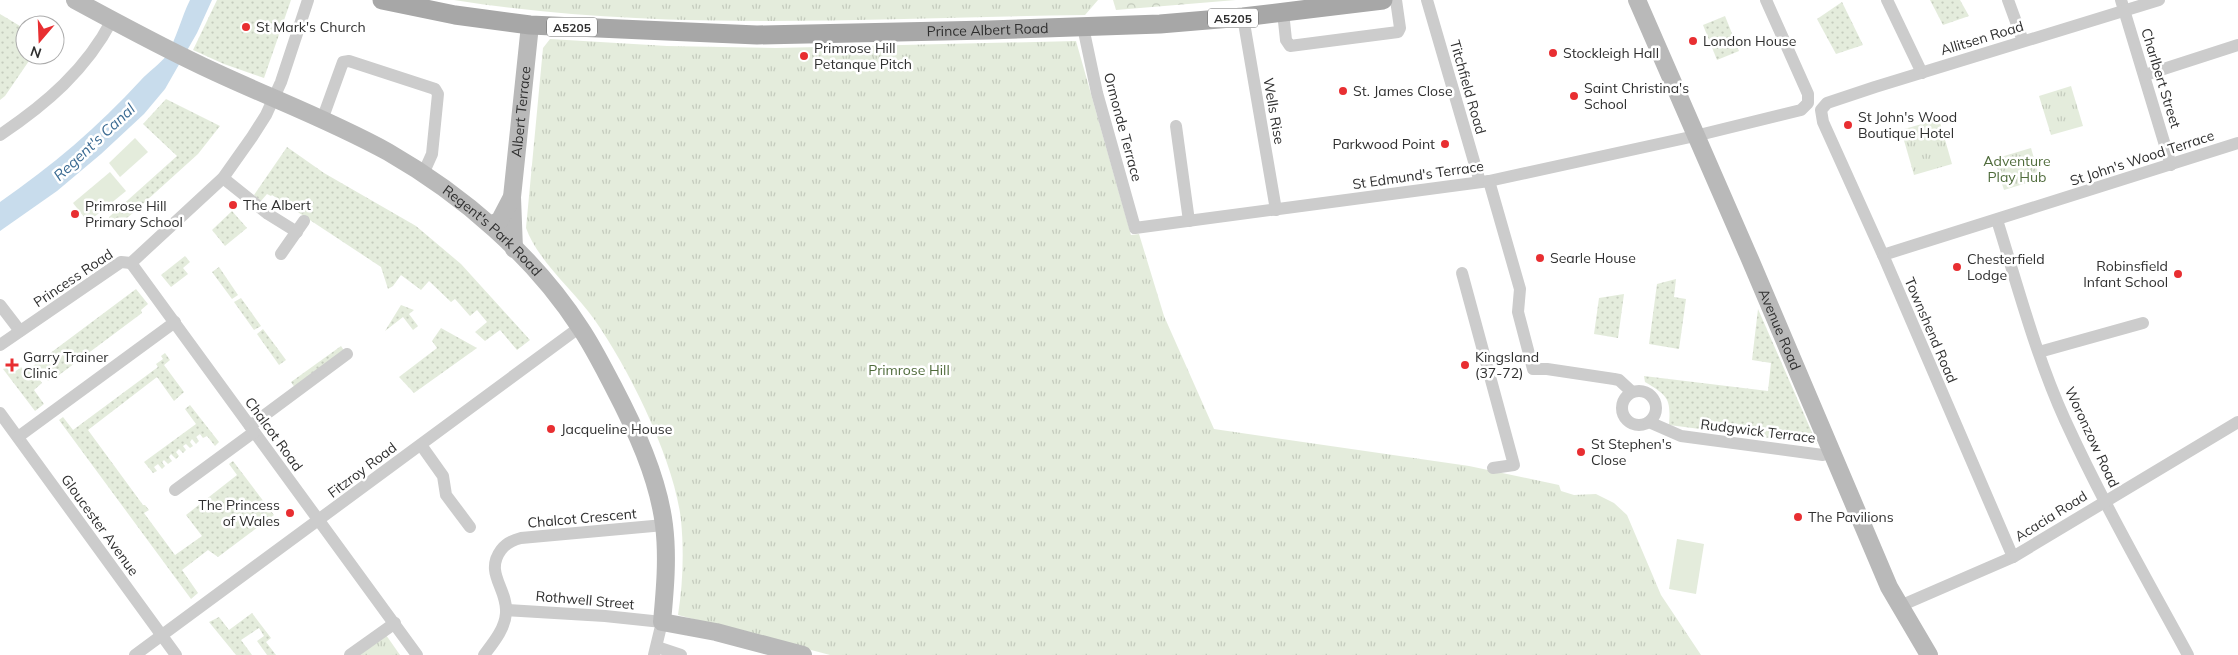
<svg xmlns="http://www.w3.org/2000/svg" width="2238" height="655" font-family="Mulish,sans-serif">
  <style>
    .grass { fill: url(#grass-dots) }
    .forest { fill: url(#forest-crowns) }
    .park { fill: url(#park-tufts) }
    .pitch { fill: #e4ecdc }
    .water { fill: #c8dcec }
    .lines { fill: none; stroke-linecap: round; stroke-linejoin: round }
    .street { stroke: #ccc; stroke-width: 12 }
    .secondary { stroke: #b9b9b9; stroke-width: 18 }
    .primary { stroke: #a7a7a7; stroke-width: 19 }
    .poi-dot { fill: #e82e31; stroke: #fff; stroke-width: 2 }
    .labels { text-anchor: middle; dominant-baseline: central; stroke-width: 5; stroke-linejoin: round; paint-order: stroke }
    .shield { fill: #fff; stroke: #6d6d6d; stroke-width: 1 }
    .shield-label { font-size: 12px; font-weight: bold; fill: #2f2f2f }
    .poi-label { font-size: 14px; fill: #2f2f2f; stroke: #fff; text-anchor: start }
    .street-label { font-size: 14px; fill: #2f2f2f; stroke: #fff }
    .park-label { font-size: 14px; fill: #4f6b3b; stroke: #fff }
    .water-label { font-size: 15px; font-style: italic; fill: #3b6b92; stroke: #fff }
  </style>
  <defs>
    <pattern id="grass-dots" width="8" height="8" patternUnits="userSpaceOnUse" patternTransform="scale(1.25)"><rect width="8" height="8" fill="#e4ecdc"/><path d="M2 2h.1M6 6h.1" fill="none" stroke="#c4cbbd" stroke-width="1.8" stroke-linecap="round"/></pattern>
    <pattern id="forest-crowns" width="20" height="18" patternUnits="userSpaceOnUse" patternTransform="scale(1.25)"><rect width="20" height="18" fill="#e4ecdc"/><path d="M2 6a3 3 0 1 1 6 0M12 15a3 3 0 1 1 6 0" fill="none" stroke="#c4cbbd"/></pattern>
    <pattern id="park-tufts" width="24" height="20" patternUnits="userSpaceOnUse" patternTransform="scale(1.25)"><rect width="24" height="20" fill="#e4ecdc"/><path d="M3 7l-1-3M5 7V3M7 7l1-3M15 17l-1-3M17 17v-4M19 17l1-3" fill="none" stroke="#c4cbbd"/></pattern>
  </defs>
  <rect width="100%" height="100%" fill="#fff"/>
  <g class="grass">
    <path d="M217,0H291L264,78L224,64L193,50Z"/>
    <path d="M1930,0H1960L1969,16L1943,25Z"/>
    <path d="M1842,2L1863,45L1836,54L1817,19Z"/>
    <path d="M0,14L25,29V55H33L5,96L0,100Z"/>
    <path d="M1725,16L1739,51L1717,60L1703,25Z"/>
    <path d="M166,99L220,126L198,154L115,229L109,222V217L177,156L143,124Z"/>
    <path d="M287,147L324,173L416,226L461,264L530,340L517,350L500,330L485,341L475,332L487,322L477,310L470,316L455,299L451,302L429,281L421,290L401,275L393,286L388,289L381,267L272,195L271,196L267,194L261,201L254,195Z"/>
    <path d="M232,211L247,228L225,246L212,230Z"/>
    <path d="M185,256L190,262L183,268L188,274L171,287L161,275Z"/>
    <path d="M219,267L238,295L232,299L212,272Z"/>
    <path d="M1676,279L1674,297L1686,299L1679,349L1649,344L1657,284Z"/>
    <path d="M136,289L148,304L141,310L142,313L59,375L55,370L51,373L54,377L48,381L45,377L40,380L42,383L34,390L44,404L35,411L3,369L6,367L12,374L21,367L25,372Z"/>
    <path d="M1624,294L1618,338L1594,334L1599,298Z"/>
    <path d="M241,298L261,326L254,330L234,302Z"/>
    <path d="M401,305L414,310L409,314L418,326L413,330L403,317L385,331Z"/>
    <path d="M1758,309L1817,444L1669,425C1671,398 1668,396 1645,382L1644,376L1768,391L1771,363L1752,360Z"/>
    <path d="M441,328L477,348L414,393L399,377L437,348L432,341Z"/>
    <path d="M263,329L286,360L279,365L257,334Z"/>
    <path d="M341,346L345,352L295,388L291,382Z"/>
    <path d="M165,353L170,360L164,365L184,392L174,401L157,377L88,430L143,505H145L149,510L144,513L175,555L202,536L186,515L237,475L229,464L233,461L274,515L218,557L208,550L182,570L198,593L191,599L59,420L63,417L73,430L158,367L156,364L163,359L161,356Z"/>
    <path d="M190,405L219,442L215,446L207,436L203,438L200,434L196,437L199,441L196,444L192,439L190,442L193,446L190,448L186,444L183,446L186,450L183,453L179,449L176,452L179,456L176,459L171,454L169,457L172,461L168,464L164,460L162,462L165,466L162,469L158,464L154,467L157,471L153,473L144,462L196,424L185,409Z"/>
    <path d="M252,613L271,638L266,642L276,655H267L257,641L264,636L259,628L241,640L252,655H236L209,622L219,617L229,630Z"/>
  </g>
  <path class="forest" d="M1113,0H1236L1116,10Z"/>
  <g class="park">
    <path d="M454,0H1098L1085,15C875,18 663,33 454,0Z"/>
    <path d="M550,39L667,46L776,48L1076,41L1131,235L1139,234L1164,316L1214,429L1469,466L1559,485L1561,491L1574,495L1596,494L1614,503L1627,515L1661,595L1701,655H830L678,615C683,584 684,551 681,520C674,459 629,369 594,319C573,290 538,261 526,228L543,48Z"/>
    <path d="M2071,86L2083,126L2051,135L2039,96Z"/>
    <path d="M1939,119L1952,164L1914,175L1901,130Z"/>
    <path d="M2031,148L2040,179L2004,190L1994,159Z"/>
    <path d="M386,635L400,655H358Z"/>
  </g>
  <g class="pitch">
    <path d="M135,138L148,152L120,177L109,163Z"/>
    <path d="M110,172L126,191L88,222L73,203Z"/>
    <path d="M1677,539L1704,544L1696,594L1669,589Z"/>
  </g>
  <path class="water" d="M190,0H212L197,33L165,89L144,114L101,154L57,191L0,231V202C52,166 98,127 141,80C147,73 162,62 166,56C177,38 181,18 190,0Z"/>
  <g class="lines">
    <g class="street">
      <path d="M1427,0L1480,182"/>
      <path d="M1887,0L1922,73"/>
      <path d="M2008,0L2023,41"/>
      <path d="M2121,0L2171,165"/>
      <path d="M1283,12L1286,40L1290,46L1398,32L1400,28L1396,0"/>
      <path d="M1243,17L1276,210"/>
      <path d="M1083,27L1097,93L1135,228L1489,181L1695,136L1801,110L1808,103V94L1766,0"/>
      <path d="M2145,75L2238,45"/>
      <path d="M322,120L343,62L349,61L435,89L438,94L432,154L423,174"/>
      <path d="M1176,126L1189,221"/>
      <path d="M0,135C46,104 86,70 112,20"/>
      <path d="M223,178L268,214L297,232"/>
      <path d="M1489,181L1520,289L1518,312L1533,369H1547L1614,379L1619,380L1632,392"/>
      <path d="M1997,220C2018,287 2036,356 2065,420C2102,501 2146,578 2188,655"/>
      <path d="M281,254L304,221"/>
      <path d="M1883,255L2238,143"/>
      <path d="M131,263L417,655"/>
      <path d="M1462,273L1514,465L1493,468"/>
      <path d="M0,305L20,331"/>
      <path d="M0,345L121,262L131,263L223,178L252,137L266,115L281,82L308,0"/>
      <path d="M2039,352L2143,323"/>
      <circle cx="1639" cy="408" r="17"/>
      <path d="M0,413L176,655"/>
      <path d="M1649,422L1681,436L1823,455L1831,452"/>
      <path d="M250,426L347,354"/>
      <path d="M18,437L175,322"/>
      <path d="M421,445L443,476L446,495L470,527"/>
      <path d="M175,490L254,432"/>
      <path d="M2013,557L1883,255L1823,122L1821,110L1827,103L1875,87L2159,0"/>
      <path d="M1900,606L2013,557L2238,422"/>
      <path d="M506,610L605,616L662,622L654,655"/>
      <path d="M657,647L681,655"/>
      <path d="M135,655L580,327"/>
      <path d="M350,655L395,623"/>
      <path d="M484,655C493,643 505,629 506,613C508,589 484,573 501,550C506,543 513,540 521,538L664,525"/>
    </g>
    <g class="secondary">
      <path id="s1" d="M75,0C121,25 167,50 215,72C273,99 332,121 388,152C463,195 534,256 581,329C593,347 603,367 613,386C635,428 658,477 664,525C668,557 665,590 662,622L716,632L803,655"/>
      <path id="s2" d="M1637,0L1749,257L1889,587L1929,655"/>
      <path d="M512,197L514,249"/>
      <path id="s3" d="M491,225L500,220L512,197L530,25"/>
    </g>
    <path class="primary" id="s4" d="M382,0L455,15L530,25L757,35L989,30L1160,24L1243,17L1383,0"/>
  </g>
  <g class="poi-dot">
    <circle cx="246" cy="27" r="5"/>
    <circle cx="1693" cy="41" r="5"/>
    <circle cx="1553" cy="53" r="5"/>
    <circle cx="804" cy="56" r="5"/>
    <circle cx="1343" cy="91" r="5"/>
    <circle cx="1574" cy="96" r="5"/>
    <circle cx="1848" cy="125" r="5"/>
    <circle cx="1445" cy="144" r="5"/>
    <circle cx="233" cy="205" r="5"/>
    <circle cx="75" cy="214" r="5"/>
    <circle cx="1540" cy="258" r="5"/>
    <circle cx="1957" cy="267" r="5"/>
    <circle cx="2178" cy="274" r="5"/>
    <path d="M9.5 357.5h5v5h5v5h-5v5h-5v-5h-5v-5h5z"/>
    <circle cx="1465" cy="365" r="5"/>
    <circle cx="551" cy="429" r="5"/>
    <circle cx="1581" cy="452" r="5"/>
    <circle cx="290" cy="513" r="5"/>
    <circle cx="1798" cy="517" r="5"/>
  </g>
  <g class="labels">
    <g class="shield">
      <rect x="1208" y="8.5" width="50" height="19" rx="4"/>
      <rect x="547" y="17.5" width="50" height="19" rx="4"/>
    </g>
    <g class="shield-label">
      <text x="1233" y="18">A5205</text>
      <text x="572" y="27">A5205</text>
    </g>
    <g class="poi-label">
      <text x="256" y="27">St Mark's Church</text>
      <text x="1703" y="41">London House</text>
      <text x="814" y="48">Primrose Hill<tspan x="814" dy="16">Petanque Pitch</tspan></text>
      <text x="1563" y="53">Stockleigh Hall</text>
      <text x="1584" y="88">Saint Christina's<tspan x="1584" dy="16">School</tspan></text>
      <text x="1353" y="91">St. James Close</text>
      <text x="1858" y="117">St John's Wood<tspan x="1858" dy="16">Boutique Hotel</tspan></text>
      <text x="1435" y="144" text-anchor="end">Parkwood Point</text>
      <text x="243" y="205">The Albert</text>
      <text x="85" y="206">Primrose Hill<tspan x="85" dy="16">Primary School</tspan></text>
      <text x="1550" y="258">Searle House</text>
      <text x="1967" y="259">Chesterfield<tspan x="1967" dy="16">Lodge</tspan></text>
      <text x="2168" y="266" text-anchor="end">Robinsfield<tspan x="2168" dy="16">Infant School</tspan></text>
      <text x="23" y="357">Garry Trainer<tspan x="23" dy="16">Clinic</tspan></text>
      <text x="1475" y="357">Kingsland<tspan x="1475" dy="16">(37-72)</tspan></text>
      <text x="561" y="429">Jacqueline House</text>
      <text x="1591" y="444">St Stephen's<tspan x="1591" dy="16">Close</tspan></text>
      <text x="280" y="505" text-anchor="end">The Princess<tspan x="280" dy="16">of Wales</tspan></text>
      <text x="1808" y="517">The Pavilions</text>
    </g>
    <g class="street-label">
      <text stroke="none"><textPath href="#s4" startOffset="608">Prince Albert Road</textPath></text>
      <text transform="translate(1982 38) rotate(-17)">Allitsen Road</text>
      <text transform="translate(2161 78) rotate(73)">Charlbert Street</text>
      <text transform="translate(1468 87) rotate(74)">Titchfield Road</text>
      <text stroke="none"><textPath href="#s3" startOffset="122">Albert Terrace</textPath></text>
      <text transform="translate(1274 111) rotate(80)">Wells Rise</text>
      <text transform="translate(1123 127) rotate(75)">Ormonde Terrace</text>
      <text transform="translate(2142 158) rotate(-18)">St John's Wood Terrace</text>
      <text transform="translate(1418 175) rotate(-8)">St Edmund's Terrace</text>
      <text stroke="none"><textPath href="#s1" startOffset="479">Regent's Park Road</textPath></text>
      <text transform="translate(73 278) rotate(-34)">Princess Road</text>
      <text stroke="none"><textPath href="#s2" startOffset="359">Avenue Road</textPath></text>
      <text transform="translate(1931 330) rotate(67)">Townshend Road</text>
      <text transform="translate(1758 431) rotate(7)">Rudgwick Terrace</text>
      <text transform="translate(274 434) rotate(54)">Chalcot Road</text>
      <text transform="translate(2092 437) rotate(65)">Woronzow Road</text>
      <text transform="translate(362 470) rotate(-37)">Fitzroy Road</text>
      <text transform="translate(2051 516) rotate(-32)">Acacia Road</text>
      <text transform="translate(582 518) rotate(-5)">Chalcot Crescent</text>
      <text transform="translate(100 525) rotate(54)">Gloucester Avenue</text>
      <text transform="translate(585 600) rotate(5)">Rothwell Street</text>
    </g>
    <g class="park-label">
      <text x="2017" y="161">Adventure<tspan x="2017" dy="16">Play Hub</tspan></text>
      <text x="909" y="370">Primrose Hill</text>
    </g>
    <g class="water-label">
      <text transform="translate(94 142) rotate(-43)">Regent's Canal</text>
    </g>
  </g>
  <g transform="translate(40 40) rotate(199)"><circle r="24" fill="#ffffff" stroke="#acacac"/>
  <path d="M0-4L9 19L0 12L-9 19Z" fill="#e82e31"/>
  <text y="-8" font-size="14" font-weight="bold" text-anchor="middle" fill="#2f2f2f">N</text>
  </g>
</svg>
